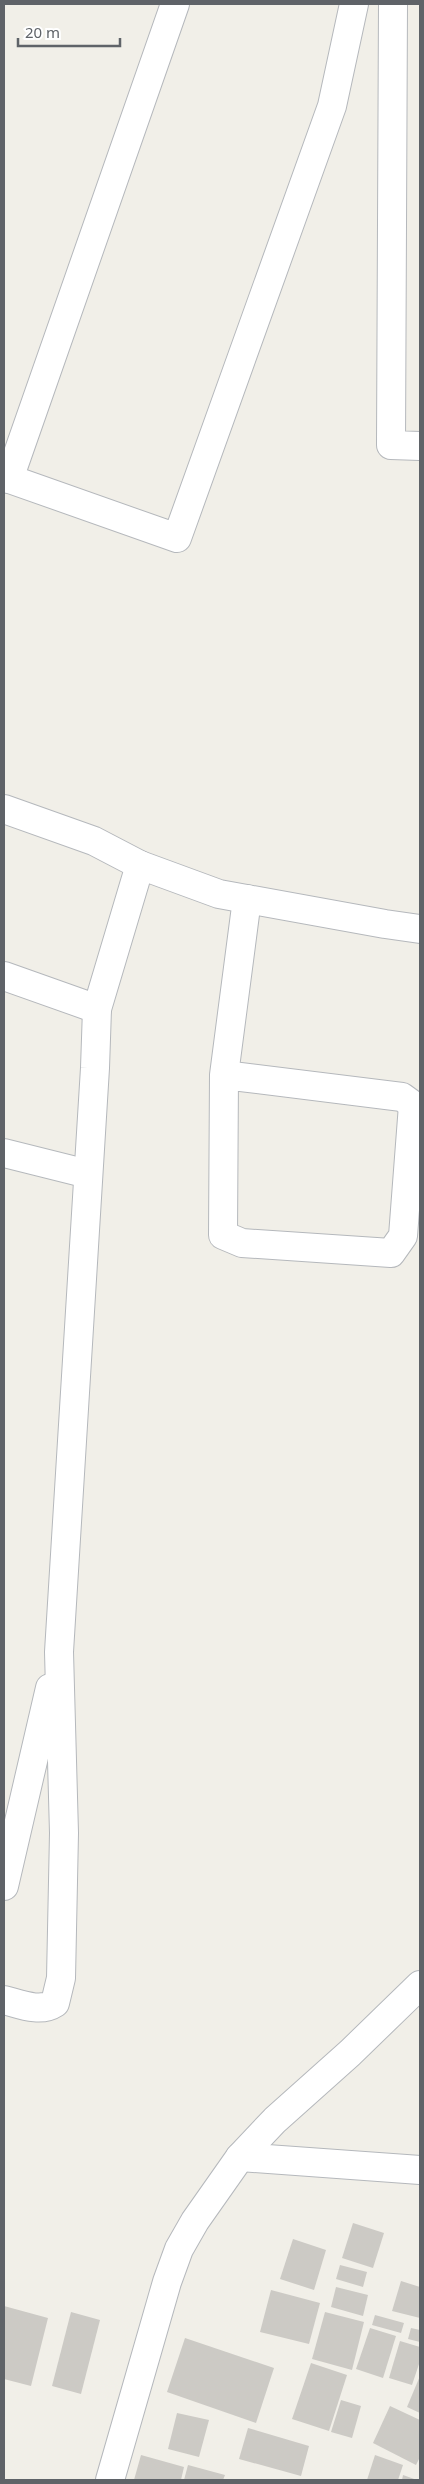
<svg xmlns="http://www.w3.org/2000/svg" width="424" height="2484" font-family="'Noto Sans',sans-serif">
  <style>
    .building { fill: #cccac5 }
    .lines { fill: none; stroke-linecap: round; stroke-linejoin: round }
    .minor-casing { stroke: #b5b8bc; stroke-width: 30 }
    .minor { stroke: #fff; stroke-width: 28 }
  </style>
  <rect width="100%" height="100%" fill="#f1efe8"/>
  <g class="building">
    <path d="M353,2223L384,2233L373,2268L342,2258Z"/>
    <path d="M293,2239L326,2250L314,2290L280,2279Z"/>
    <path d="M340,2265L367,2272L363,2287L336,2279Z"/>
    <path d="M401,2281L420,2287V2318L392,2311Z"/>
    <path d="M336,2287L368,2295L363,2316L331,2307Z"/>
    <path d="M271,2290L320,2303L309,2344L260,2332Z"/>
    <path d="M4,2306L48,2318L31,2386L4,2379Z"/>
    <path d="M71,2312L100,2320L81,2394L52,2386Z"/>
    <path d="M325,2312L364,2322L352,2370L312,2359Z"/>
    <path d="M375,2315L404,2323L401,2333L372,2325Z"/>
    <path d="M370,2328L396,2336L383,2378L356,2369Z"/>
    <path d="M411,2328L420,2330V2342L408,2339Z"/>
    <path d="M185,2338L274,2368L256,2423L167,2392Z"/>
    <path d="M400,2341L420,2347V2361L412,2385L389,2378Z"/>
    <path d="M311,2363L347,2375L329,2431L292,2419Z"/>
    <path d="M420,2376V2413L407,2407Z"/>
    <path d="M341,2400L361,2406L352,2438L331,2432Z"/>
    <path d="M390,2406L420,2420V2457L416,2465L373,2443Z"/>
    <path d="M177,2413L209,2420L199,2457L168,2449Z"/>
    <path d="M248,2428L309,2446L301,2476L239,2459Z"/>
    <path d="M141,2455L184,2467L181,2480H134Z"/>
    <path d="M375,2455L403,2465L398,2480H367Z"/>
    <path d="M188,2465L225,2475L223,2480H184Z"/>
    <path d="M403,2475L417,2480H402Z"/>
  </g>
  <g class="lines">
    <defs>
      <g id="minor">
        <path d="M393,4L391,445L420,446"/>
        <path d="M4,477L177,538L332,106L354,4"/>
        <path d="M9,479L175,4"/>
        <path d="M4,809L94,841L140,865L219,894L385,924L420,929"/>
        <path d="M4,976L97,1009"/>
        <path d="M224,1075L402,1097L413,1105L403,1236L391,1253L242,1243L223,1235L224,1075L247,899"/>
        <path d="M4,1153L88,1174"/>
        <path d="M4,1886L50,1688"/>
        <path d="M4,2000C20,2004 40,2013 55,2003L61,1978L64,1833L59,1652L95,1068L97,1009L140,865"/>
        <path d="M240,2157L420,2170"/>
        <path d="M110,2480L167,2282L179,2249L195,2221L240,2157L275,2120L350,2053L420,1985"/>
      </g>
    </defs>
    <use href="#minor" class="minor-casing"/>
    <use href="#minor" class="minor"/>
  </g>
  <rect width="424" height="2484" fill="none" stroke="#5f6368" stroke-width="10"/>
  <path d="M18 38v8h102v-8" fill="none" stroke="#5f6368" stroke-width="2.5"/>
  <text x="25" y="38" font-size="15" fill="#5f6368" stroke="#ffffff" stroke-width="4" paint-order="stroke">20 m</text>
</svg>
